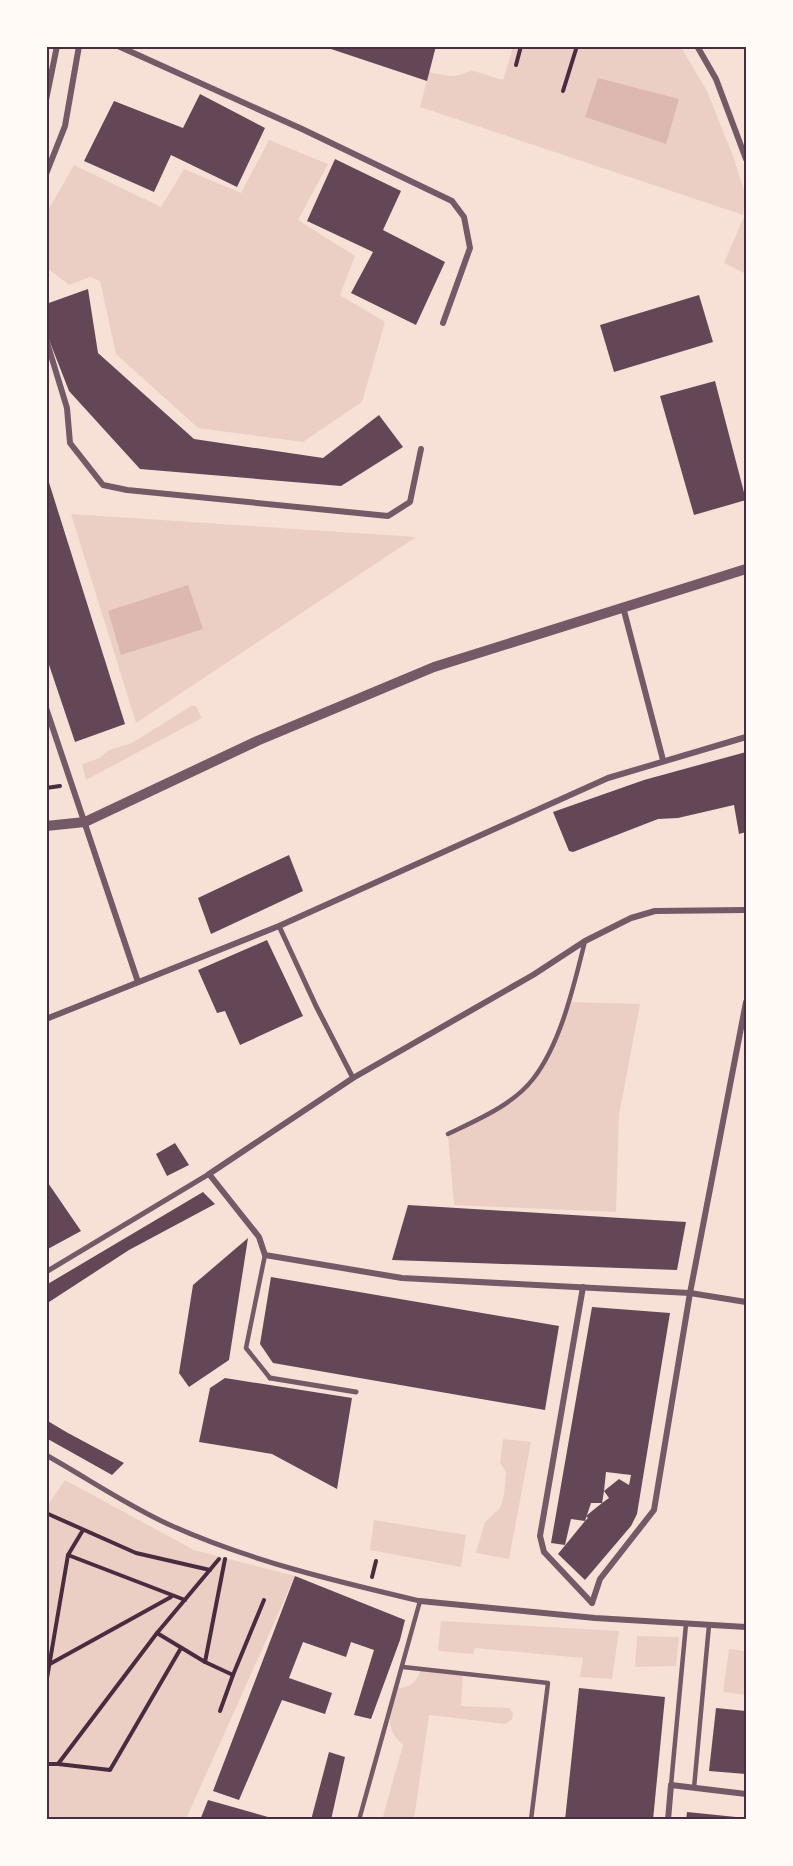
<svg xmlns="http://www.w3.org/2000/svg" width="793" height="1866" font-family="Signika,sans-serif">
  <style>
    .green { fill: #ebcfc5 }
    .water { fill: #dcb8b0 }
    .building { fill: #644757; fill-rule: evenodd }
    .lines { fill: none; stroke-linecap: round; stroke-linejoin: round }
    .path { stroke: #4a2c40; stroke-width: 4 }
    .service { stroke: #755966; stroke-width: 4.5 }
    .pedestrian { stroke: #755966; stroke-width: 5 }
    .minor { stroke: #755966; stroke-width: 6 }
    .tertiary { stroke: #755966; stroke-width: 10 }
    .neatline { fill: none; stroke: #4a2c40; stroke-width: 2 }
  </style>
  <rect width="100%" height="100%" fill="#f7e1d7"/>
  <g class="green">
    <path d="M513,47H681L707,91L733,156L746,197L743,215L420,107L429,72C446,76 455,79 471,70L503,80Z"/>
    <path d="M269,140L328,164L298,220L355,256L340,295L385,322L362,402L303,442L198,428L116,354L100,281L90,277L69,285L47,268V212L74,165L161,207L184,169L241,193Z"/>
    <path d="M746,212V274L724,263Z"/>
    <path d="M71,514L416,537L136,723Z"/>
    <path d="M191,706H196L202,718L86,780L82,764L100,758L109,750L132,743Z"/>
    <path d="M568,1002L640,1004L619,1115L616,1212L454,1205L448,1134C475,1120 515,1104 534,1078C550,1056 559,1028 568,1002Z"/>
    <path d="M503,1439L531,1442L509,1559L476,1553L485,1522L500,1508L504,1495L506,1472L500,1463Z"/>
    <path d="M65,1480L194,1550L295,1576L186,1819L47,1820V1506Z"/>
    <path d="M374,1520L466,1535L461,1567L370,1550Z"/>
    <path d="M441,1621L619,1631L612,1679L580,1677L583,1658L475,1648L473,1654L438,1651Z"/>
    <path d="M637,1636L679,1637L676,1666L635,1667Z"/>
    <path d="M729,1649L746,1651V1695L723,1692Z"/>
    <path d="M421,1669L463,1674L461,1706L510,1708L513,1714L512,1719L506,1724L429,1715L414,1819L382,1820L403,1745C383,1728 390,1711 397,1688C410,1688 417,1682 421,1669Z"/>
  </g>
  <g class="water">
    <path d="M598,78L679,99L666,144L585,117Z"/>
    <path d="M188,585L203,629L121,655L108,611Z"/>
  </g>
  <g class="building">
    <path d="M322,46H436L427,81Z"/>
    <path d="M200,94L265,128L237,187L171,155L154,192L84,161L114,101L183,128Z"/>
    <path d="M335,159L401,191L383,230L445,262L416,325L351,293L373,252L307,221Z"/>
    <path d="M88,289L98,353L194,439L323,458L379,415L403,447L341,486L140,469L69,391L46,332V304Z"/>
    <path d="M699,295L713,342L614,372L600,325Z"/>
    <path d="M715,381L746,500L694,515L660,396Z"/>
    <path d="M46,473L125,724L75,742L46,656Z"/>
    <path d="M746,752V832L739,834L734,805L678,818L658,819L573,852L569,851L553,812L644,780Z"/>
    <path d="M289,855L303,891L211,934L198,898Z"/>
    <path d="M267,940L303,1016L240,1045L225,1011L217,1013L198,970Z"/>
    <path d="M175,1143L189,1165L167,1176L156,1154Z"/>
    <path d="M46,1180L81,1231L46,1250Z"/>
    <path d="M203,1192L215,1204L129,1250L46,1304V1285Z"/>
    <path d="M408,1205L686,1222L677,1270L392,1260Z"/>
    <path d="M248,1238L229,1360L189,1387L179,1373L193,1285Z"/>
    <path d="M271,1277L559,1326L545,1410L273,1363L260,1344Z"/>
    <path d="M592,1307L670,1313L637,1514L631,1526L585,1580L558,1554L585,1521L571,1519L565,1545L551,1543ZM606,1472L631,1475L629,1485L619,1479L604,1491L609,1498L602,1503L604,1491ZM591,1503H602L586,1516L588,1518L585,1521Z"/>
    <path d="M225,1378L352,1398L337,1489L272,1454L199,1442L210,1388Z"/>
    <path d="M46,1420L68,1433L124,1463L112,1475L46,1438Z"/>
    <path d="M295,1576L405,1620L400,1640L371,1719L354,1715L374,1650L351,1642L346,1657L303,1642L289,1678L332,1693L325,1714L282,1700L239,1800L213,1791Z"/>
    <path d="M579,1688L665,1697L653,1820H565Z"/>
    <path d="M716,1708L746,1711V1774L709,1771Z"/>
    <path d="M329,1752L345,1757L331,1820H311Z"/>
    <path d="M208,1800L275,1819V1820H200Z"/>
    <path d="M687,1812L746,1818V1820H686Z"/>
  </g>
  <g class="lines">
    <g class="path">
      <path d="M516,65L521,46"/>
      <path d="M563,91L577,46"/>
      <path d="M46,788L60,786"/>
      <path d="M46,1513L136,1553L210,1570"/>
      <path d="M68,1555L185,1600"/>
      <path d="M225,1559L205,1662L233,1675L264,1600"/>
      <path d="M372,1577L376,1561"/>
      <path d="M205,1662L157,1633L219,1559"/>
      <path d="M48,1665L171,1597"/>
      <path d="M46,1684L68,1555L83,1530"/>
      <path d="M220,1711L233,1675"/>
      <path d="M46,1764H58L157,1633"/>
      <path d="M58,1764L110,1770L181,1648"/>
    </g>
    <g class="service">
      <path d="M448,1134C477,1120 513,1105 533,1079C561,1043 574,985 585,941"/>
      <path d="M265,1255L246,1348L270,1378"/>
      <path d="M403,1667L548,1683L531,1820"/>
      <path d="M671,1785L686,1624"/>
      <path d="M694,1788L709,1625"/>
      <path d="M359,1820L420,1601"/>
    </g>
    <g class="pedestrian">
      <path d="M279,926L316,1006L353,1078"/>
      <path d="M46,1272L209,1174"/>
      <path d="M270,1378L356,1392"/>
      <path d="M46,1455C87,1478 128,1506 170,1525C250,1561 335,1581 420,1601"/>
    </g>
    <g class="minor">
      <path d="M118,46L302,129L452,201L464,217L470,248L443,323"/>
      <path d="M697,46L716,79L746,159"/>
      <path d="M46,100L57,46"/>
      <path d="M46,174L65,126L79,46"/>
      <path d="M46,339L67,408L70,443L103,485L127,490L388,516L410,502L421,449"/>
      <path d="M623,607L663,760"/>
      <path d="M46,708L138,982"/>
      <path d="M746,910L655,911L631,918L585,941L533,975L353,1078L209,1174L259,1237L265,1255L402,1278L690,1293L746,1302"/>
      <path d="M46,1019L279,926L608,778L746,737"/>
      <path d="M583,1287L540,1536L544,1552L592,1603"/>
      <path d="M420,1601L595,1618L746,1627"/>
      <path d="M592,1603L600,1579L654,1510L690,1293L746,1002"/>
      <path d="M668,1820L671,1785L746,1794"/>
    </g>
    <path class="tertiary" d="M46,826L85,822L257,741L434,667L746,569"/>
  </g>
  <rect width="793" height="1866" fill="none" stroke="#fffaf5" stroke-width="96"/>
  <rect x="48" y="48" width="697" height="1770" class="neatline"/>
</svg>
